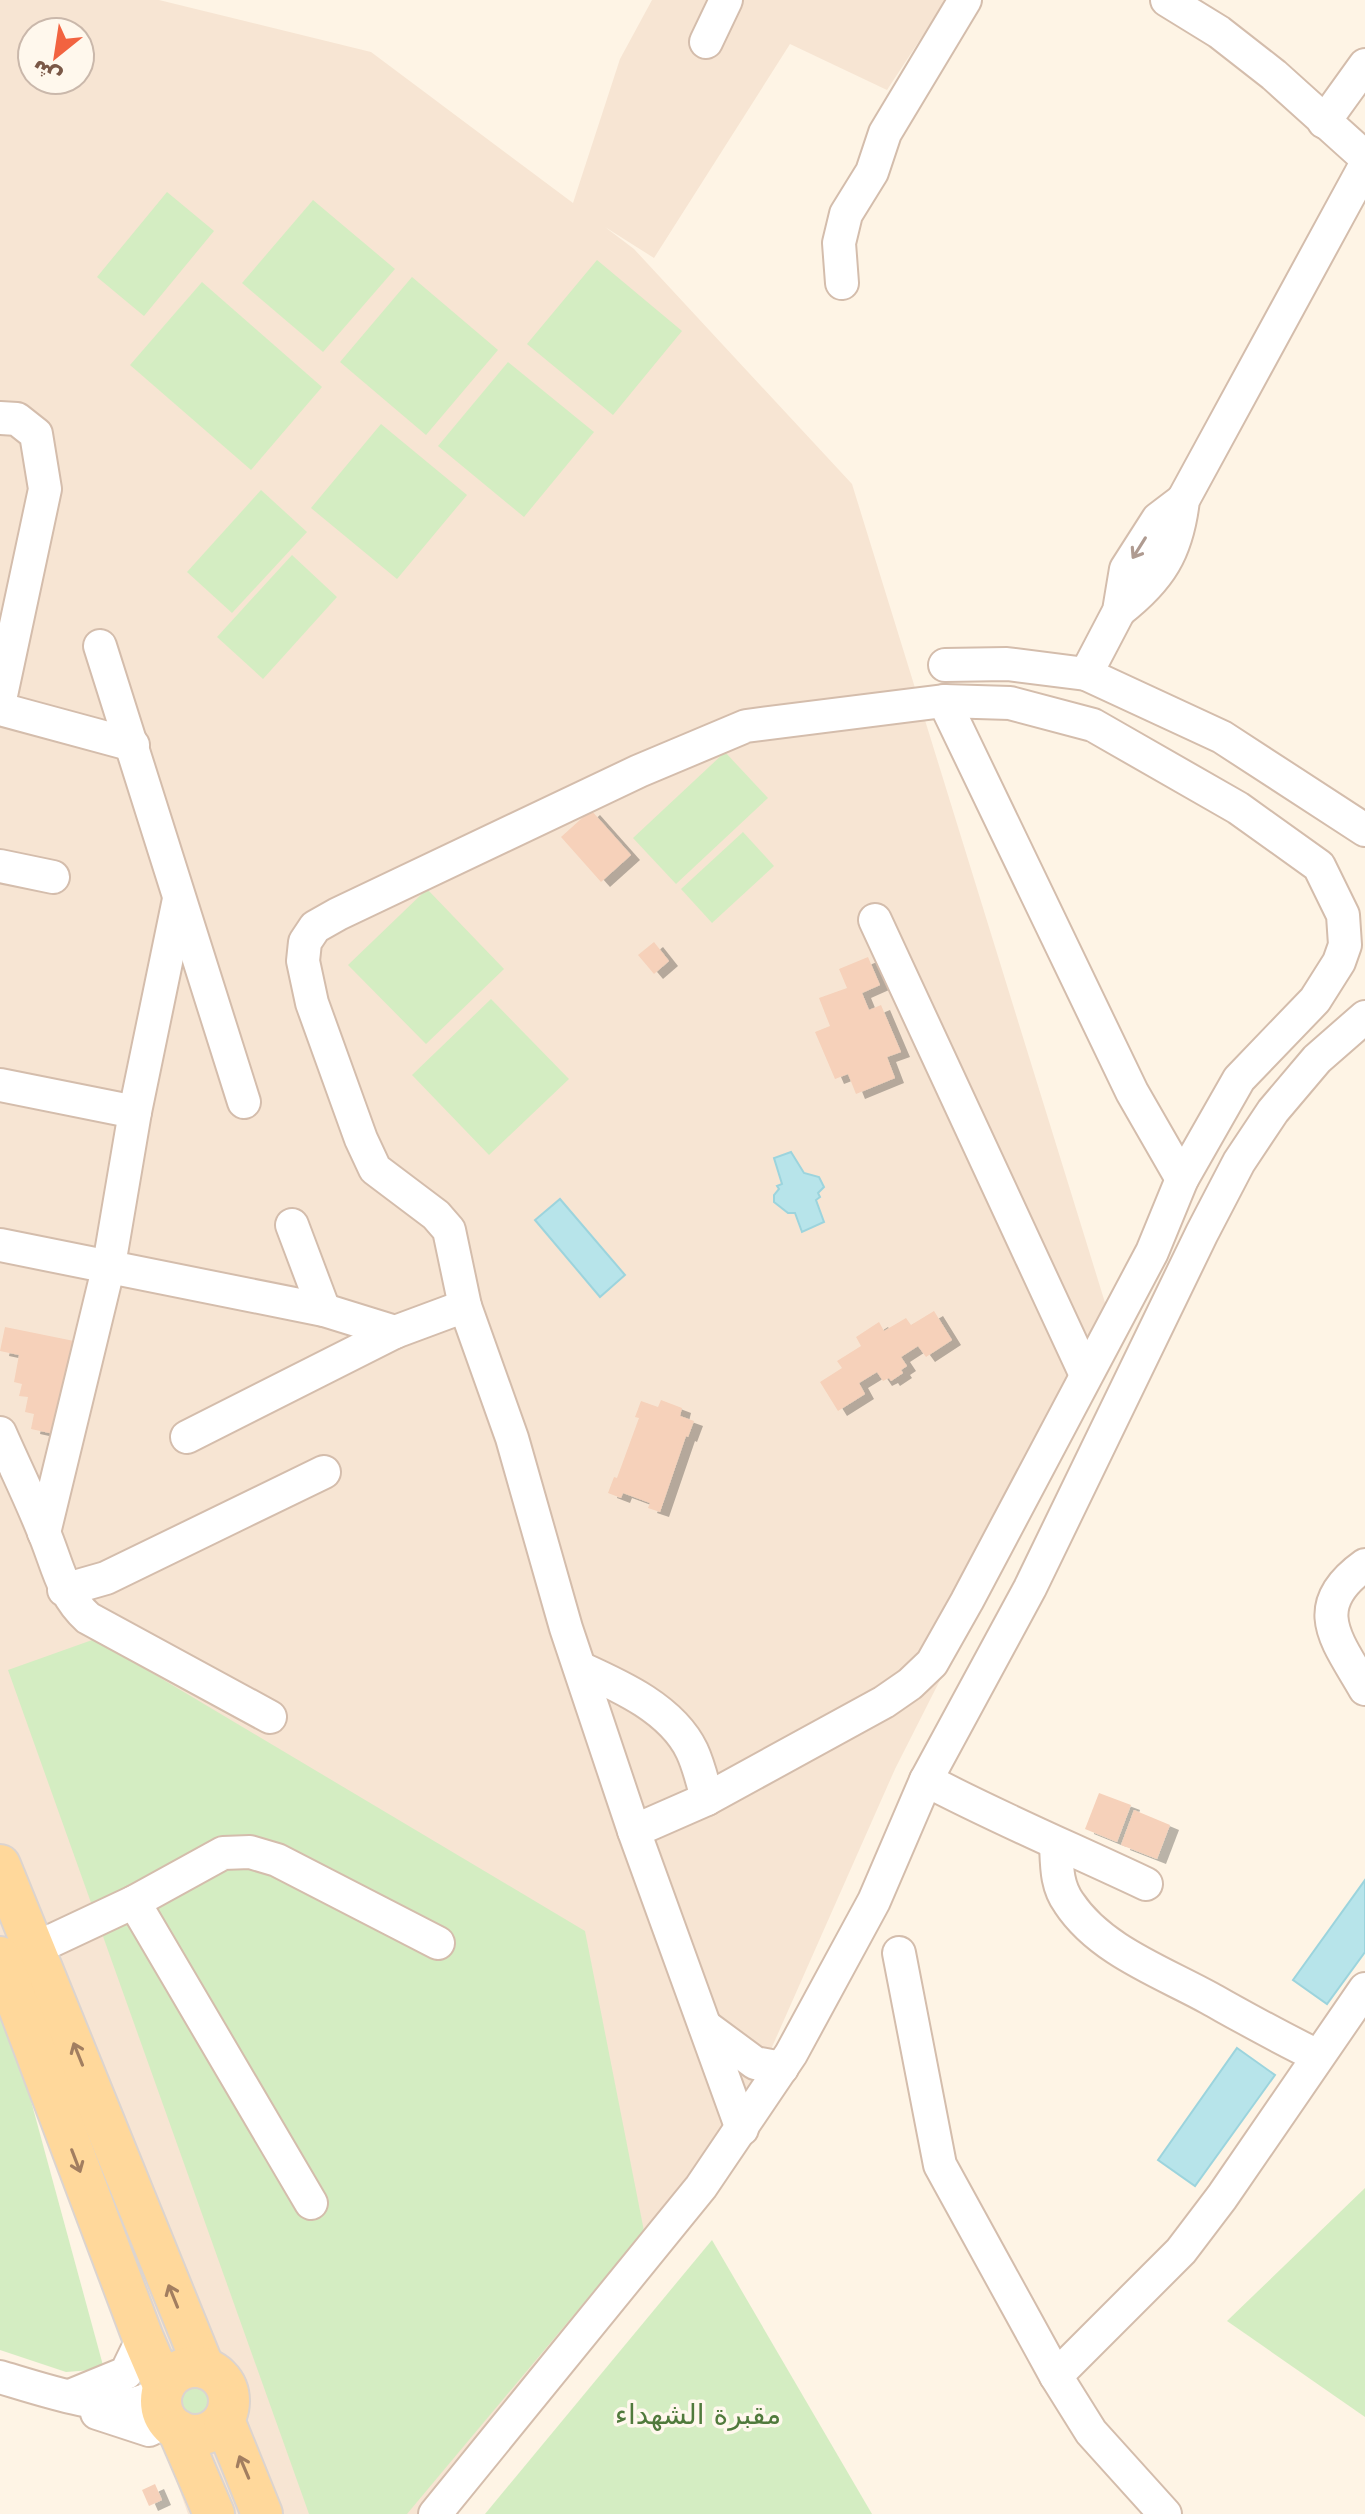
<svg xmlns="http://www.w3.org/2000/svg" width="1365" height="2514" font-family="'DejaVu Sans','Noto Naskh Arabic',sans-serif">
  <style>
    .residential { fill: #f7e5d3; fill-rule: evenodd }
    .green { fill: #d4edc2 }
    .water { fill: #b7e4ea; stroke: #9cd4dd; stroke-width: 2 }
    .building { fill: #f6d1ba; filter: url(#shadow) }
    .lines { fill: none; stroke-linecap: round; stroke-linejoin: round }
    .minor-casing { stroke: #d4bdac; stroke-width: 36 }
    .major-casing { stroke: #dcd4cf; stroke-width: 44 }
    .minor { stroke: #fff; stroke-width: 32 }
    .major { stroke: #ffd89b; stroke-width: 40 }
    .oneway { stroke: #af9b91 }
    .oneway2 { stroke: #a27e60 }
    .labels { text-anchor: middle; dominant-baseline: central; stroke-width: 7; stroke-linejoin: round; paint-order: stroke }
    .park-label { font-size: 28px; fill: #507a3c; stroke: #fff8ed }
  </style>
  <defs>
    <filter id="shadow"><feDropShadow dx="9" dy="5" stdDeviation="0" flood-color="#0004"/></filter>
  </defs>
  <rect width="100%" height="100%" fill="#fef4e5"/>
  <path class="residential" d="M0,0H159L371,52L573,203L620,59L652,0H946L887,90L790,44L654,258L605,227L634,249L852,484L1115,1335L895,1769L726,2151L429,2514H188L146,2394L0,2015ZM32,32H80V80H32Z"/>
  <g class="green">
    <path d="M167,192L214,231L144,316L97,277Z"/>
    <path d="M313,200L395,269L323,352L242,283Z"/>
    <path d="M597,260L682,331L613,415L527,344Z"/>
    <path d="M412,277L498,350L426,435L340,362Z"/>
    <path d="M202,282L322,387L251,470L130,365Z"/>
    <path d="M508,362L594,432L524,517L438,446Z"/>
    <path d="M381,424L467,495L397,579L311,508Z"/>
    <path d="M261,490L307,532L232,613L187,572Z"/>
    <path d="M292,555L337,597L263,679L217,637Z"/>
    <path d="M725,752L768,798L676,884L633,838Z"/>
    <path d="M743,832L774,866L712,923L681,889Z"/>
    <path d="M427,889L504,969L426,1044L348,965Z"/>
    <path d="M491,999L569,1079L489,1155L412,1075Z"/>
    <path d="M95,1639L585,1931L644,2231L407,2514H309L8,1670Z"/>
    <path d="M0,1987L104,2369L66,2372L0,2350Z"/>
    <path d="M1365,2188V2417L1227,2321Z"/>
    <path d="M712,2240L872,2514H485Z"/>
    <path d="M193,2376L213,2384C224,2400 217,2409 208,2423L193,2426L171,2409L179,2382Z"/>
  </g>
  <g class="water">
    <path d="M791,1152L804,1173L819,1177L824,1187L818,1193L820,1197L816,1200L824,1222L802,1232L795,1213H788L774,1202V1195L779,1189L777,1186L782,1184L774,1158Z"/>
    <path d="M560,1199L625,1275L600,1297L535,1220Z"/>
    <path d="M1365,1880V1952L1327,2004L1293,1980Z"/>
    <path d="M1237,2048L1275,2075L1195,2186L1158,2160Z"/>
  </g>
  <g class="building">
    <path d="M591,810L631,855L601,882L561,837Z"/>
    <path d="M654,942L669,961L654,974L638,955Z"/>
    <path d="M868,957L880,985L862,993L869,1010L881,1005L901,1052L887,1057L895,1078L856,1094L848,1074L835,1079L815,1032L830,1026L819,998L847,988L839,969Z"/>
    <path d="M934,1311L952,1340L926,1357L918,1346L901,1357L907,1366L901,1370L903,1373L891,1381L889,1378L883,1381L877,1372L859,1383L865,1394L838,1411L820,1382L842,1368L837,1361L861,1346L856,1337L879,1322L884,1331L906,1318L911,1325Z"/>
    <path d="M5,1327L74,1341L54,1434L31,1429L34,1414L25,1412L28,1397L19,1396L22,1384L14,1382L19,1355L0,1351Z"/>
    <path d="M661,1400L682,1408L680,1416L694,1421L688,1437L686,1436L660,1512L648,1508L650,1503L623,1493L621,1498L608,1493L614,1477L617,1478L639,1418L635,1417L641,1401L658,1407Z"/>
    <path d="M1099,1793L1131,1805L1117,1842L1085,1829Z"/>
    <path d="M1134,1810L1170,1825L1157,1859L1121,1845Z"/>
    <path d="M155,2484L162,2500L149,2506L142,2490Z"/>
  </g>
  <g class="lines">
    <defs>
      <g id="minor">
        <path d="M1167,0L1219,32L1274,75L1365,157"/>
        <path d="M706,42L726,0"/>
        <path d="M1324,122L1365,65"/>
        <path d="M842,283L839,243L846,214L872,172L885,133L965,0"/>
        <path d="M0,418L17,419L36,434L45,489L0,700"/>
        <path d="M1119,611C1160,579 1177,552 1183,500L1365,166"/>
        <path d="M100,646L244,1102"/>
        <path d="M945,665L1007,664L1086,674L1222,737L1365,830"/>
        <path d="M1086,674L1119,611L1126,569L1158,519L1183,500"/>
        <path d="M944,701L1132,1092L1182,1179"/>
        <path d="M0,709L133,745"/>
        <path d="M0,866L53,877"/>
        <path d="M875,920L1086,1375"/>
        <path d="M0,1085L135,1112"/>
        <path d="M292,1225L324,1310"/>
        <path d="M0,1245L324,1310L395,1332"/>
        <path d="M465,1306L449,1230L436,1215L375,1169L361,1139L312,1003L303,961L305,942L315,927L338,914L639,771L746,726L944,701L1010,703L1093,725L1238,808L1319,866L1343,915L1345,945L1339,962L1315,1000L1239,1079L1182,1179L1152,1252L967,1601L932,1663L910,1684L884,1702L707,1799"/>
        <path d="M0,1433C14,1465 30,1497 43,1530C57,1562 61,1594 88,1618L270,1717"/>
        <path d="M187,1437L395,1332L465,1306L512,1438L566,1628L634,1831L742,2129"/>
        <path d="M44,1533L109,1265L135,1112L179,899"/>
        <path d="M1365,1565C1306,1607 1337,1640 1365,1689"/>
        <path d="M64,1590L106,1578L324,1472"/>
        <path d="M580,1668C620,1686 672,1709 692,1751C699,1766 703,1783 707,1799L634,1831"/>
        <path d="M926,1780C998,1818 1072,1849 1146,1884"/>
        <path d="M1056,1844C1057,1865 1056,1885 1069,1903C1100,1950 1162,1972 1209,1998C1245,2018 1280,2038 1318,2056"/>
        <path d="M134,1902L311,2203"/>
        <path d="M36,1948L134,1902L223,1853L250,1852L277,1860L438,1943"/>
        <path d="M899,1953L940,2165L1056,2376L1091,2432L1165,2514"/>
        <path d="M705,2026L755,2063L782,2068"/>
        <path d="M1056,2376L1181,2251L1222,2197L1365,1989"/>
        <path d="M0,2377C31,2386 110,2413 140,2402C148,2400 155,2395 163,2391"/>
        <path d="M70,2396L126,2373L143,2338"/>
        <path d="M97,2413L149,2430L167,2420"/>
        <path d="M435,2514L701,2187L791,2054L874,1901L926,1780L1030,1588L1202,1233L1239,1162L1273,1111L1317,1059L1365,1017"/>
      </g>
      <g id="major">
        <path d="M0,1865L204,2368"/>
        <path d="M0,1957L143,2338L164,2387"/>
        <circle cx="195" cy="2401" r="34"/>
        <path d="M224,2420L262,2514"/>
        <path d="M178,2430L214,2514"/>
      </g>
    </defs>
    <use href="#minor" class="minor-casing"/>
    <use href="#major" class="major-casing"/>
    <use href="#minor" class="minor"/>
    <use href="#major" class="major"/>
  </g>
  <defs><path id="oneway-shaft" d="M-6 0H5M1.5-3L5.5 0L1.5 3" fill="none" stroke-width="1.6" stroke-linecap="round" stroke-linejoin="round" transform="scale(2)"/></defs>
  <use class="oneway" href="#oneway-shaft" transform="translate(1139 548) rotate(122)"/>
  <g class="oneway2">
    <use href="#oneway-shaft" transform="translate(78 2054) rotate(-112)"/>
    <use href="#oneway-shaft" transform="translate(76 2161) rotate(69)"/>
    <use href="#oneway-shaft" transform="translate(173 2296) rotate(-112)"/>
    <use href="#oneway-shaft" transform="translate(244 2467) rotate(-113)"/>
  </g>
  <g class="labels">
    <g class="park-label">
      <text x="698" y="2414">مقبرة الشهداء</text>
    </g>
  </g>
  <g transform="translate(56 56) rotate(210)"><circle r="38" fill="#fff8ed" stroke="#cab8ab" stroke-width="2"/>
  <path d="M0-6L14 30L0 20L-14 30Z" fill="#f26340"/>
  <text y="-12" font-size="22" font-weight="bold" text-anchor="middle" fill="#7a5847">ش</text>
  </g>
</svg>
